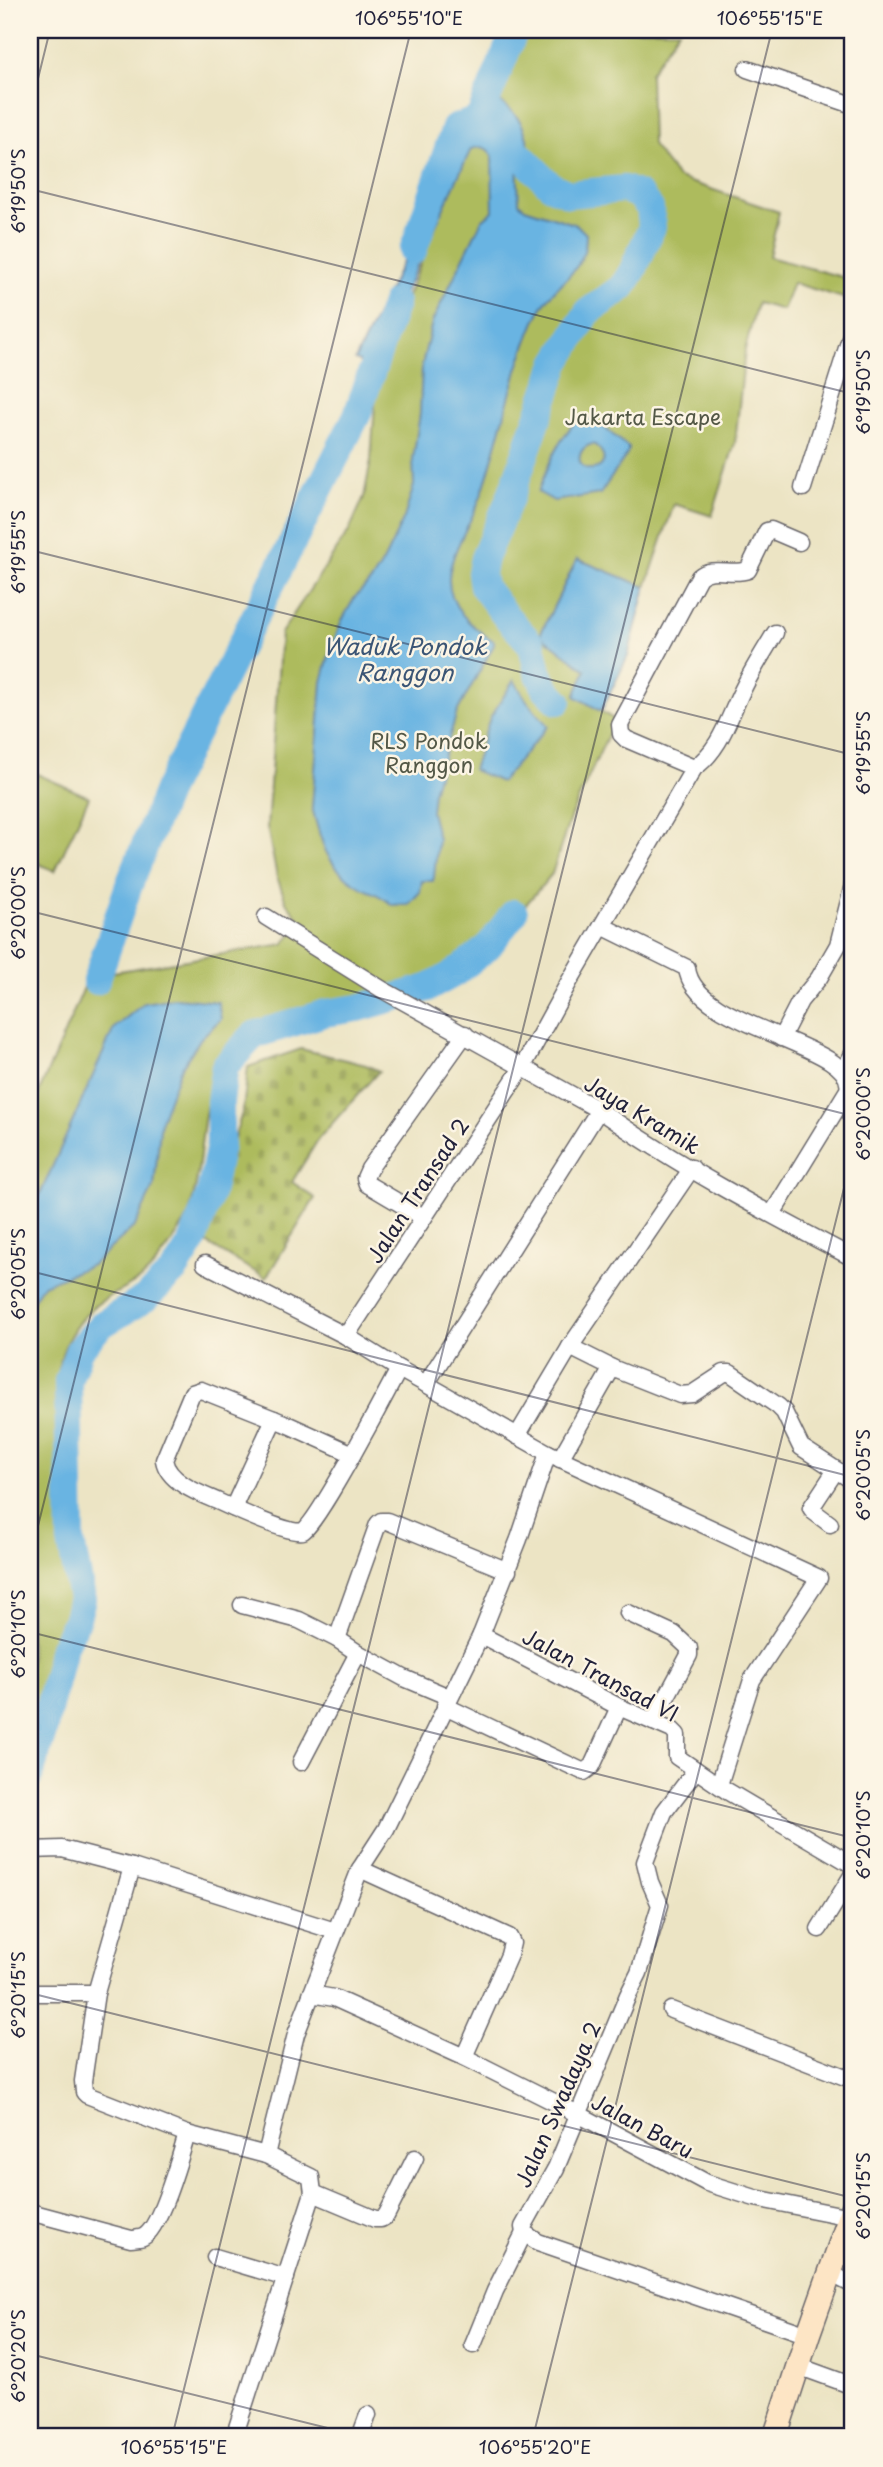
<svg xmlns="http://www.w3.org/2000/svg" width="883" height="2467" font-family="'Playpen Sans',sans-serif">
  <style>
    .cemetery { fill: url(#cemetery-stones); stroke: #686e4c; stroke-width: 2 }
    .park { fill: #adbb5d; stroke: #686e4c; stroke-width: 2 }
    .water { fill: #69b4e2; stroke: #466b8e; stroke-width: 2; fill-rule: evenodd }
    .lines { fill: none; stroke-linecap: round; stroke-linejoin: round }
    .river { stroke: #69b4e2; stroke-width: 28 }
    .minor-casing { stroke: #69666b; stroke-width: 19 }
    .secondary-casing { stroke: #69666b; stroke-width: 26 }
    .minor { stroke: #fff; stroke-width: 16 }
    .secondary { stroke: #fde5c5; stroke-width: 23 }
    .ticks { fill: none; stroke: #22223b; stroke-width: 2; stroke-opacity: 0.45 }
    .labels { text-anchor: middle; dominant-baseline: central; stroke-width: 5; stroke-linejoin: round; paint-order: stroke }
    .park-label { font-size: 21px; fill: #535847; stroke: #fcf5e5 }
    .street-label { font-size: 21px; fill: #22223b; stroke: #fcf5e5 }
    .water-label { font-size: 23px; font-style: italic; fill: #3b5575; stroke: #fcf5e5 }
    .neatline { fill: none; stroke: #22223b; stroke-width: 2.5 }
    .ticks-label { font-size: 18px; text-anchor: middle; fill: #22223b }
  </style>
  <defs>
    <pattern id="cemetery-stones" width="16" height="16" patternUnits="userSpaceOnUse" patternTransform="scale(1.75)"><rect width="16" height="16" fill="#adbb5d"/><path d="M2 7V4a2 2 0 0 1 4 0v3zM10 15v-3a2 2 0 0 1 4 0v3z" fill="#95a052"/></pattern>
  </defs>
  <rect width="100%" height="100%" fill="#fcf5e5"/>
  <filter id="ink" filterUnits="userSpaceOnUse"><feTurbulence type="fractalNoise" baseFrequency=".0143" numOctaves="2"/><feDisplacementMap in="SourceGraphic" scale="14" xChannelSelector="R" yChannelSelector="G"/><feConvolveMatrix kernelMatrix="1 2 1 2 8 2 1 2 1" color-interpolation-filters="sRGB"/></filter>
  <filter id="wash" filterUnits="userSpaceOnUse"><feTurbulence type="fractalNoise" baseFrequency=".00686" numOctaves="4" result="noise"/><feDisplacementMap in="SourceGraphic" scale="28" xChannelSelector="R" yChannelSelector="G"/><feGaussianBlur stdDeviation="1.57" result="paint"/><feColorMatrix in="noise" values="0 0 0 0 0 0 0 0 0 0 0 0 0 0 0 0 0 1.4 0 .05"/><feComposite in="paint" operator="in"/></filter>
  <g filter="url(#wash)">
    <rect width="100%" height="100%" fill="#ece4c4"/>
    <path class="cemetery" d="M301,1049L366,1065L379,1071L319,1138L292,1182L315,1198L266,1278L201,1240L243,1110L248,1067Z"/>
    <g class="park">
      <path d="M516,30H679L650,73L652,145L678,178L779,212L769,257L853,280V301L793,283L783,310L757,303L745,350L735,443L712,516L674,504L646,587L577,559L540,635L587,670L576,696L615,720L571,815L552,874L517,915L506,909L473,951L448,970L427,981L247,1031C192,1077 209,1151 189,1213C184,1227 155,1268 143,1277C126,1290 104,1296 89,1311C75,1325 65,1343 60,1361C51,1393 58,1430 61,1462C66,1506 70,1550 75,1594L73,1610L53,1651L30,1752V1113L89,976L284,944L301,921L286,902L277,877L267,827L281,633L349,531L364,497L371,460L376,390L387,345L444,206L494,98V82Z"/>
      <path d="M30,771L89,797L55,871L30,860Z"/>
    </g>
    <g class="water">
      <path d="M498,47L507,50L494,82V97C521,118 523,120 531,154L517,163L519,203L525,208L577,225L586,234C587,274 555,281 541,309C513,365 502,434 482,493C473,521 451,549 449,578C448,606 472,628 494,641V645L457,712L433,792L431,812L438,839L434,877L433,881H422L420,892L409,904L392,905C381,894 371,893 359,886C326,867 321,842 312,807L322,682L330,651L342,620L355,597L372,580L383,562L404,518L414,485L413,459L420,414L422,365L432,322L482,220L493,211L492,155C486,146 481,146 471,149L370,367L355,360L465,133Z"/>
      <path d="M581,415L601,425L629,448L627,454L600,494L554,501L538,492C549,461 559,439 581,415ZM593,444C604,449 610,467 593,469C576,471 574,448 593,444Z"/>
      <path d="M577,559L646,587L628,656L601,711L575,696L586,670L540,635Z"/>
      <path d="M514,680L527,701L548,726L501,782L473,770L490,718Z"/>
      <path d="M176,998L218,1002L221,1019L201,1038L180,1070L161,1120L154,1186L135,1226L92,1265L43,1285L30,1305V1217L114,1028L144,1003Z"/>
    </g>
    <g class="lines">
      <g class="river">
        <path d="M497,132L551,186L569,194L624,189L639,195L650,208L652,227L633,270L623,287L588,312L557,363L510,498L484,558L481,573L483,586L504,614L532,645L538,672L546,689L558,701"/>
        <path d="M413,251L455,128L479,119L515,30"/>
        <path d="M96,981L129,885L168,788L357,415L395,303"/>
        <path d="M30,1775L43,1732L63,1647L76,1621L82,1599L71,1542L68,1381L79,1350L101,1325L146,1298L175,1270L192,1243L210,1194L220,1145V1101L225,1066L254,1035L325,1013L358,1008L428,988L455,973L487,948L514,913"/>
      </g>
    </g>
  </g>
  <g filter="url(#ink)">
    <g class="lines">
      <defs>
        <g id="minor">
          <path d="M747,69L853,105"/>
          <path d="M803,488L853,329"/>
          <path d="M694,768L626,739L621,734L620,725L699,577C712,565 732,576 748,570L767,531L771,530L799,542"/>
          <path d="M266,917L383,990L599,1110C678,1166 767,1213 853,1258"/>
          <path d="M602,926L687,968C693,1029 859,1043 848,1090L772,1214"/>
          <path d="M781,1038L800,1001L819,978L838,945L853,885"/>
          <path d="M843,1071L853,1054"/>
          <path d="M423,1217L367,1184L365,1178L369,1169L465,1034"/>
          <path d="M205,1264L346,1336L399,1369"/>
          <path d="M346,1336L522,1068L569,982L694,768C722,749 730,713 745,685C754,667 765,650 775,633"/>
          <path d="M570,1347L612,1368L680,1395L692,1394L724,1373H730L778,1406L784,1412L801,1447L853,1481"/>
          <path d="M517,1436L570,1347L692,1168"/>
          <path d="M548,1453L819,1578L752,1680L719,1785"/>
          <path d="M353,1454L284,1423L201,1390L192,1393L164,1460C168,1482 198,1493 217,1501C232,1508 290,1535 303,1531C316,1526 388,1390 399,1369L426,1384"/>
          <path d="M560,1459L612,1368"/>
          <path d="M233,1508L274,1419"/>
          <path d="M830,1524L814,1512L811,1508L836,1470"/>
          <path d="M242,1605L299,1620L337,1639L358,1653L404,1678L449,1697"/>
          <path d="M628,1613L674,1634L689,1648V1655L653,1722"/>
          <path d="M481,1635L619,1707L672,1730L677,1735V1757L727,1791L853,1865"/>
          <path d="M337,1639L378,1524L381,1521H387L508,1571"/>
          <path d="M445,1706L584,1772L592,1766L619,1707"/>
          <path d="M301,1762L358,1653"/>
          <path d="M696,1770L664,1812L645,1862L650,1882L660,1905L639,1973L628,1995L556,2168L523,2227L524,2233L538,2242L808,2335"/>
          <path d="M30,1850L62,1849L132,1867L335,1931"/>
          <path d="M360,1869L509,1937L512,1943L509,1955L464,2057"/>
          <path d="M819,1929L853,1874"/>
          <path d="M30,1993H96L132,1867"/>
          <path d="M96,1993L83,2081L84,2092L87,2095L187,2134L266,2155L311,2177L313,2193L234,2437"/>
          <path d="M311,1994L334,1998L464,2057L578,2114L707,2183L755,2198L850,2217"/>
          <path d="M671,2010L853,2080"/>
          <path d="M266,2155L296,2034L360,1869L386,1829L481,1635L519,1539L548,1453L426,1384L599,1110"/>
          <path d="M313,2193L375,2219H381L386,2216L415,2158"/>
          <path d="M30,2212L131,2239C133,2239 141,2238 143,2237C160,2229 181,2154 187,2134"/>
          <path d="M215,2257L286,2278"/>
          <path d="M830,2273L853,2285"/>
          <path d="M473,2345L495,2291L524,2233"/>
          <path d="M798,2366L853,2386"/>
          <path d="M360,2437L368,2415"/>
        </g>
        <path id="secondary" d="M775,2437L808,2335L853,2208"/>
      </defs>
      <use href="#minor" class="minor-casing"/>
      <use href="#secondary" class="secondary-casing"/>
      <use href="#minor" class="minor"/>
      <use href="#secondary" class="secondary"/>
    </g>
  </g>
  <path class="ticks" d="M839,30L853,33M30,111L50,30M30,189L853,394M30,550L853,755M30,911L853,1116M30,1271L853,1477M30,1558L411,30M30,1632L853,1838M30,1993L853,2198M30,2354L364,2437M172,2437L772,30M533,2437L853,1152"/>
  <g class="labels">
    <g class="park-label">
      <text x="643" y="416">Jakarta Escape</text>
      <text x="429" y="740">RLS Pondok<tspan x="429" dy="24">Ranggon</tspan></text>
    </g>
    <g class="street-label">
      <text transform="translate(643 1114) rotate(31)">Jaya Kramik</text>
      <text transform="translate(417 1190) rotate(-57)">Jalan Transad 2</text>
      <text transform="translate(601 1674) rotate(28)">Jalan Transad VI</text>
      <text transform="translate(557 2104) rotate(-66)">Jalan Swadaya 2</text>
      <text transform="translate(643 2125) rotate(28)">Jalan Baru</text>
    </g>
    <g class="water-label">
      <text x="405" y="645">Waduk Pondok<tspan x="405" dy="26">Ranggon</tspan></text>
    </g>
  </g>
  <rect width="883" height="2467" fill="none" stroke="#fcf5e5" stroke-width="77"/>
  <rect x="38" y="38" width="806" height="2390" class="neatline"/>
  <g class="ticks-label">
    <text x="409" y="25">106°55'10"E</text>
    <text x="770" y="25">106°55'15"E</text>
    <text transform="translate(19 191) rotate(-90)" y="6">6°19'50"S</text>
    <text transform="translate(864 392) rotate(-90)" y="6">6°19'50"S</text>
    <text transform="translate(19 552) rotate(-90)" y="6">6°19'55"S</text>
    <text transform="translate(864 753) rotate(-90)" y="6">6°19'55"S</text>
    <text transform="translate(19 913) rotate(-90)" y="6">6°20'00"S</text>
    <text transform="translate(864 1114) rotate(-90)" y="6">6°20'00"S</text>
    <text transform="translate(19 1274) rotate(-90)" y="6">6°20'05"S</text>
    <text transform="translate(864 1475) rotate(-90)" y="6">6°20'05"S</text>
    <text transform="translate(19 1634) rotate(-90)" y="6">6°20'10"S</text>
    <text transform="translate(864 1835) rotate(-90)" y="6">6°20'10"S</text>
    <text transform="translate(19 1995) rotate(-90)" y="6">6°20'15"S</text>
    <text transform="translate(864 2196) rotate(-90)" y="6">6°20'15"S</text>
    <text transform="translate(19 2356) rotate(-90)" y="6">6°20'20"S</text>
    <text x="174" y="2454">106°55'15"E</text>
    <text x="535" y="2454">106°55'20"E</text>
  </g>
</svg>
